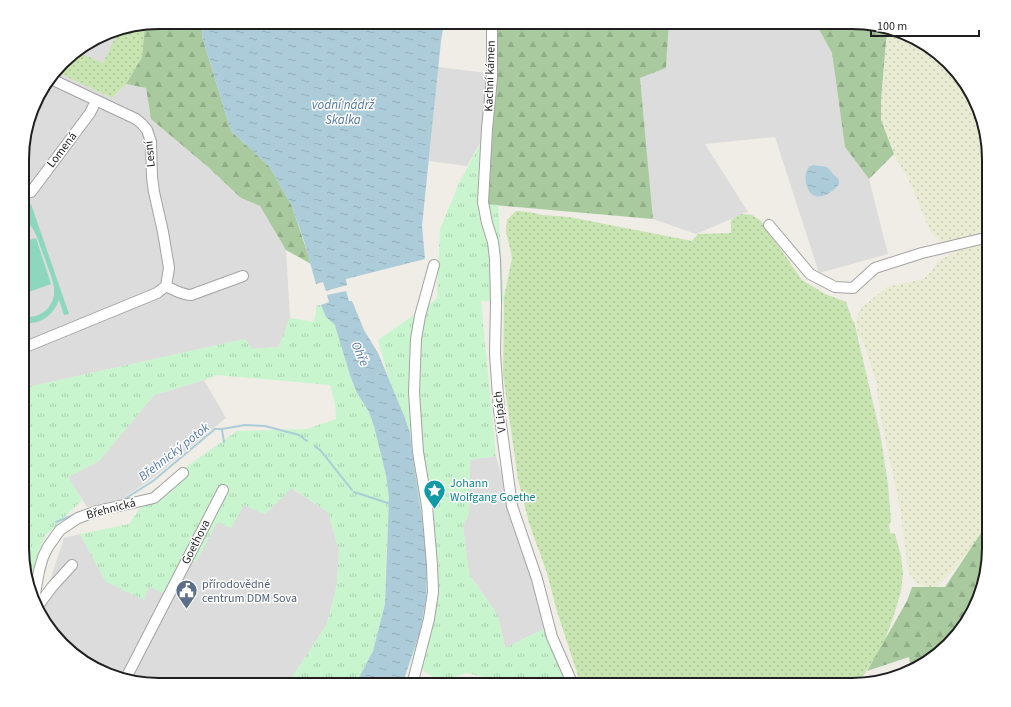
<svg xmlns="http://www.w3.org/2000/svg" width="1011" height="707" font-family="'Source Sans 3',sans-serif">
  <style>
    .residential { fill: #dddcdc }
    .farmland { fill: url(#farmland-dots) }
    .grass { fill: url(#grass-dots) }
    .forest { fill: url(#forest-firs) }
    .park { fill: url(#park-tufts) }
    .pitch { fill: #8cd7be }
    .water { fill: url(#water-ripples) }
    .lines { fill: none; stroke-linecap: round; stroke-linejoin: round }
    .stream { stroke: #abccd8; stroke-width: 2 }
    .minor-casing { stroke: #a3a3a3; stroke-width: 12 }
    .minor { stroke: #fff; stroke-width: 10 }
    .labels { text-anchor: middle; dominant-baseline: central; stroke-width: 3; stroke-linejoin: round; paint-order: stroke }
    .street-label { font-size: 12px; fill: #1f1f1f; stroke: #fff }
    .culture-label { font-size: 12px; fill: #0d838f; stroke: #fff; text-anchor: start }
    .service-label { font-size: 12px; fill: #4e5e75; stroke: #fff; text-anchor: start }
    .water-label { font-size: 13px; font-style: italic; fill: #5478a6; stroke: #fff }
    .rim { fill: none; stroke: #1f1f1f; stroke-width: 2 }
  </style>
  <defs>
    <pattern id="farmland-dots" width="8" height="8" patternUnits="userSpaceOnUse"><rect width="8" height="8" fill="#e9ecd3"/><path d="M2 2h.1M6 6h.1" fill="none" stroke="#c7cab5" stroke-width="1.8" stroke-linecap="round"/></pattern>
    <pattern id="grass-dots" width="8" height="8" patternUnits="userSpaceOnUse"><rect width="8" height="8" fill="#c7e4b1"/><path d="M2 2h.1M6 6h.1" fill="none" stroke="#aac398" stroke-width="1.8" stroke-linecap="round"/></pattern>
    <pattern id="forest-firs" width="22" height="20" patternUnits="userSpaceOnUse"><rect width="22" height="20" fill="#a9ca9f"/><path d="M5 1l3.5 6h-7zM16 11l3.5 6h-7z" fill="#91ad88"/></pattern>
    <pattern id="park-tufts" width="24" height="20" patternUnits="userSpaceOnUse"><rect width="24" height="20" fill="#c8f5ce"/><path d="M3 7l-1-3M5 7V3M7 7l1-3M15 17l-1-3M17 17v-4M19 17l1-3" fill="none" stroke="#abd2b0"/></pattern>
    <pattern id="water-ripples" width="26" height="14" patternUnits="userSpaceOnUse"><rect width="26" height="14" fill="#abccd8"/><path d="M2 4q2-2 4 0t4 0M15 11q2-2 4 0t4 0" fill="none" stroke="#93afb9"/></pattern>
  </defs>
  <rect width="100%" height="100%" fill="#efede6"/>
  <g class="residential">
    <path d="M669,22H815L832,53L845,147L869,179L888,254L819,273L775,137L705,144L748,212L741,214L736,217L696,234L653,219L640,78L666,68Z"/>
    <path d="M120,30L103,63L76,51L107,32Z"/>
    <path d="M60,67L63,75L112,98L126,84L146,88L151,119L208,167L241,198L260,206L286,250L290,318L279,347L252,349L245,339L33,386L23,392V141L36,98Z"/>
    <path d="M438,67L495,74L489,127L467,166L429,161Z"/>
    <path d="M204,380L226,418L150,480L122,499L87,507L68,477L99,461L154,395Z"/>
    <path d="M496,456L548,627L505,648L498,616L469,574L463,526L469,513L470,460Z"/>
    <path d="M291,488L328,512L339,550L337,585L327,624L287,685H150L115,678L76,657L40,617L39,613L64,538L80,534L106,582L148,587L186,557L196,562L217,522L244,505L265,514Z"/>
  </g>
  <g class="farmland">
    <path d="M887,28L896,29L935,50L971,91L989,150V231L955,241L941,243L930,231L911,185L894,154L881,120V100Z"/>
    <path d="M989,240V522L971,549L956,567L935,588L927,587L916,583L908,571L900,508L881,419L876,382L864,344L858,335L856,321L860,309L887,287L923,279L931,272L937,262L951,254Z"/>
  </g>
  <g class="grass">
    <path d="M145,25L142,57L126,84L112,98L63,75L60,67L68,56L76,51L103,63L119,30Z"/>
    <path d="M516,211L528,212L543,215L569,217L692,241L698,234L731,233V220L741,214L752,215L761,221L802,280L825,294L846,302L853,322L854,321L880,433L888,484L891,521L889,525L890,533L895,534L901,556L903,573L901,591L895,612L883,645L858,684L852,685H581L556,608L547,573L529,523L518,479L503,374L504,297L512,258L510,248L506,232L507,220Z"/>
  </g>
  <g class="forest">
    <path d="M159,22H203L202,36L231,131L269,166L292,206L311,264L286,250L260,206L241,198L208,167L151,119L146,88L126,84L142,57L145,25Z"/>
    <path d="M495,22H669L666,68L640,78L653,219L482,204Z"/>
    <path d="M815,22H861L887,28L881,100V120L894,154L869,179L845,147L832,53Z"/>
    <path d="M989,521V557L982,592L961,631L913,671H911L909,657L867,671L907,601L912,587H945Z"/>
  </g>
  <g class="park">
    <path d="M485,135L482,204L498,205L504,302L481,301L496,456L470,460L469,513L463,526L469,574L498,616L505,648L548,627L568,685H510V683L466,673L442,682L425,672L412,655L420,632L426,599L427,566L422,518L412,452L410,433L405,418L389,379L378,340L437,299L440,229L460,181Z"/>
    <path d="M317,305H321L326,317L335,325L338,333L351,378L357,393L369,412L374,426L386,475L389,491V507L386,559L385,604L373,651L355,685H287L327,624L337,585L339,550L328,512L292,488L265,514L244,505L231,528L217,522L196,562L186,557L166,594L149,587L144,600L106,582L80,534L129,524L152,491L237,431L307,429L336,419L335,403L330,385L217,375L204,380L154,395L99,461L68,477L82,500L45,536L35,561L30,585L24,569L30,518L23,507V388L245,339L252,349L279,347L290,318L314,322Z"/>
  </g>
  <g class="pitch">
    <path d="M31,204L69,314L64,315L59,300C53,316 40,325 23,323V317C40,319 56,307 54,288C53,279 48,268 45,259C39,245 37,228 23,219V214L30,217L26,206Z"/>
    <path d="M36,238L51,284L23,294V242Z"/>
  </g>
  <g class="water">
    <path d="M203,22H444L441,41L422,226L425,259L346,279L347,285L326,291L323,282L316,284L304,241L292,206L269,166L231,131L202,36Z"/>
    <path d="M813,165L827,167L839,180V184C835,190 823,199 815,196C806,193 803,176 808,168C810,166 811,166 813,165Z"/>
    <path d="M346,291L349,301H352L364,330L378,353L405,418L410,433L412,452L422,518L427,566L426,599L420,632L402,685H355L373,651L385,604L389,498L386,475L374,426L369,412L357,393L351,378L336,329L335,325L326,317L321,305L329,302L327,295Z"/>
  </g>
  <g class="lines">
    <g class="stream">
      <path d="M222,430L224,442"/>
      <path d="M315,446L321,451L352,490"/>
      <path d="M354,492L391,504"/>
      <path d="M123,500L153,481L215,429H222L245,425L265,426L299,435L307,441"/>
      <path d="M56,522L86,510"/>
    </g>
    <defs>
      <g id="minor">
        <path d="M492,22V78L487,129L483,202L487,223L493,242L495,259L496,303L495,354L499,410L512,506L537,579L552,637L573,685"/>
        <path d="M23,189L31,192L90,113L96,101"/>
        <path d="M769,225L810,274L835,287L853,288L875,268L922,253L989,237"/>
        <path d="M166,286C174,290 182,295 191,295L243,276"/>
        <path d="M23,348L157,293L166,286L169,268L163,232L154,192L152,177L151,142L147,130L142,124L136,119L51,79"/>
        <path d="M34,599L39,571L43,557L48,547L60,530L78,518L97,511L154,498L183,473"/>
        <path d="M37,607L52,587L72,565"/>
        <path d="M125,680L223,490"/>
        <path d="M412,685L429,619L433,592L432,565L427,506L418,452L414,392L416,339L420,316L434,265"/>
      </g>
    </defs>
    <use href="#minor" class="minor-casing"/>
    <use href="#minor" class="minor"/>
  </g>
  <defs>
    <symbol id="sight-pin" viewBox="-11 -11 22 30"><path d="M0 17L-7.5 6A9.5 9.5 0 1 1 7.5 6Z" fill="#0f9aa8" stroke="#fff"/><path d="M0-6L1.8-2.2L6-1.7L2.9 1.2L3.7 5.4L0 3.3L-3.7 5.4L-2.9 1.2L-6-1.7L-1.8-2.2Z" fill="#fff"/></symbol>
    <symbol id="civic-pin" viewBox="-11 -11 22 30"><path d="M0 17L-7.5 6A9.5 9.5 0 1 1 7.5 6Z" fill="#5c6f8a" stroke="#fff"/><path d="M-.6-6.5H3V-4.5H.6V-3L4-1V1h2V6H-6V1h2V-1L-.6-3ZM-1.2 2.5V6h2.4V2.5Z" fill="#fff"/></symbol>
  </defs>
  <g fill-rule="evenodd">
    <use href="#sight-pin" x="422" y="478" width="25" height="34"/>
    <use href="#civic-pin" x="174" y="578" width="25" height="34"/>
  </g>
  <g class="labels">
    <g class="street-label">
      <text transform="translate(490 76) rotate(-88)">Kachní kámen</text>
      <text transform="translate(62 150) rotate(-53)">Lomená</text>
      <text transform="translate(150 154) rotate(-96)">Lesní</text>
      <text transform="translate(500 412) rotate(-96)">V Lipách</text>
      <text transform="translate(111 509) rotate(-15)">Břehnická</text>
      <text transform="translate(196 542) rotate(-63)">Goethova</text>
    </g>
    <g class="culture-label">
      <text x="450" y="483">Johann<tspan x="450" dy="14">Wolfgang Goethe</tspan></text>
    </g>
    <g class="service-label">
      <text x="202" y="584">přírodovědné<tspan x="202" dy="14">centrum DDM Sova</tspan></text>
    </g>
    <g class="water-label">
      <text x="343" y="105">vodní nádrž<tspan x="343" dy="15">Skalka</tspan></text>
      <text transform="translate(360 354) rotate(67)">Ohře</text>
      <text transform="translate(174 452) rotate(-38)">Břehnický potok</text>
    </g>
  </g>
  <path d="M0 0H1011V707H0ZM159 29H852A130 130 0 0 1 982 159V548A130 130 0 0 1 852 678H159A130 130 0 0 1 29 548V159A130 130 0 0 1 159 29Z" fill="#fff" fill-rule="evenodd"/>
  <path class="rim" d="M159 29H852A130 130 0 0 1 982 159V548A130 130 0 0 1 852 678H159A130 130 0 0 1 29 548V159A130 130 0 0 1 159 29Z"/>
  <path d="M871 30v6h108v-6" fill="none" stroke="#1f1f1f" stroke-width="2"/>
  <text x="877" y="30" font-size="12" fill="#1f1f1f" stroke="#ffffff" stroke-width="3" paint-order="stroke">100 m</text>
</svg>
